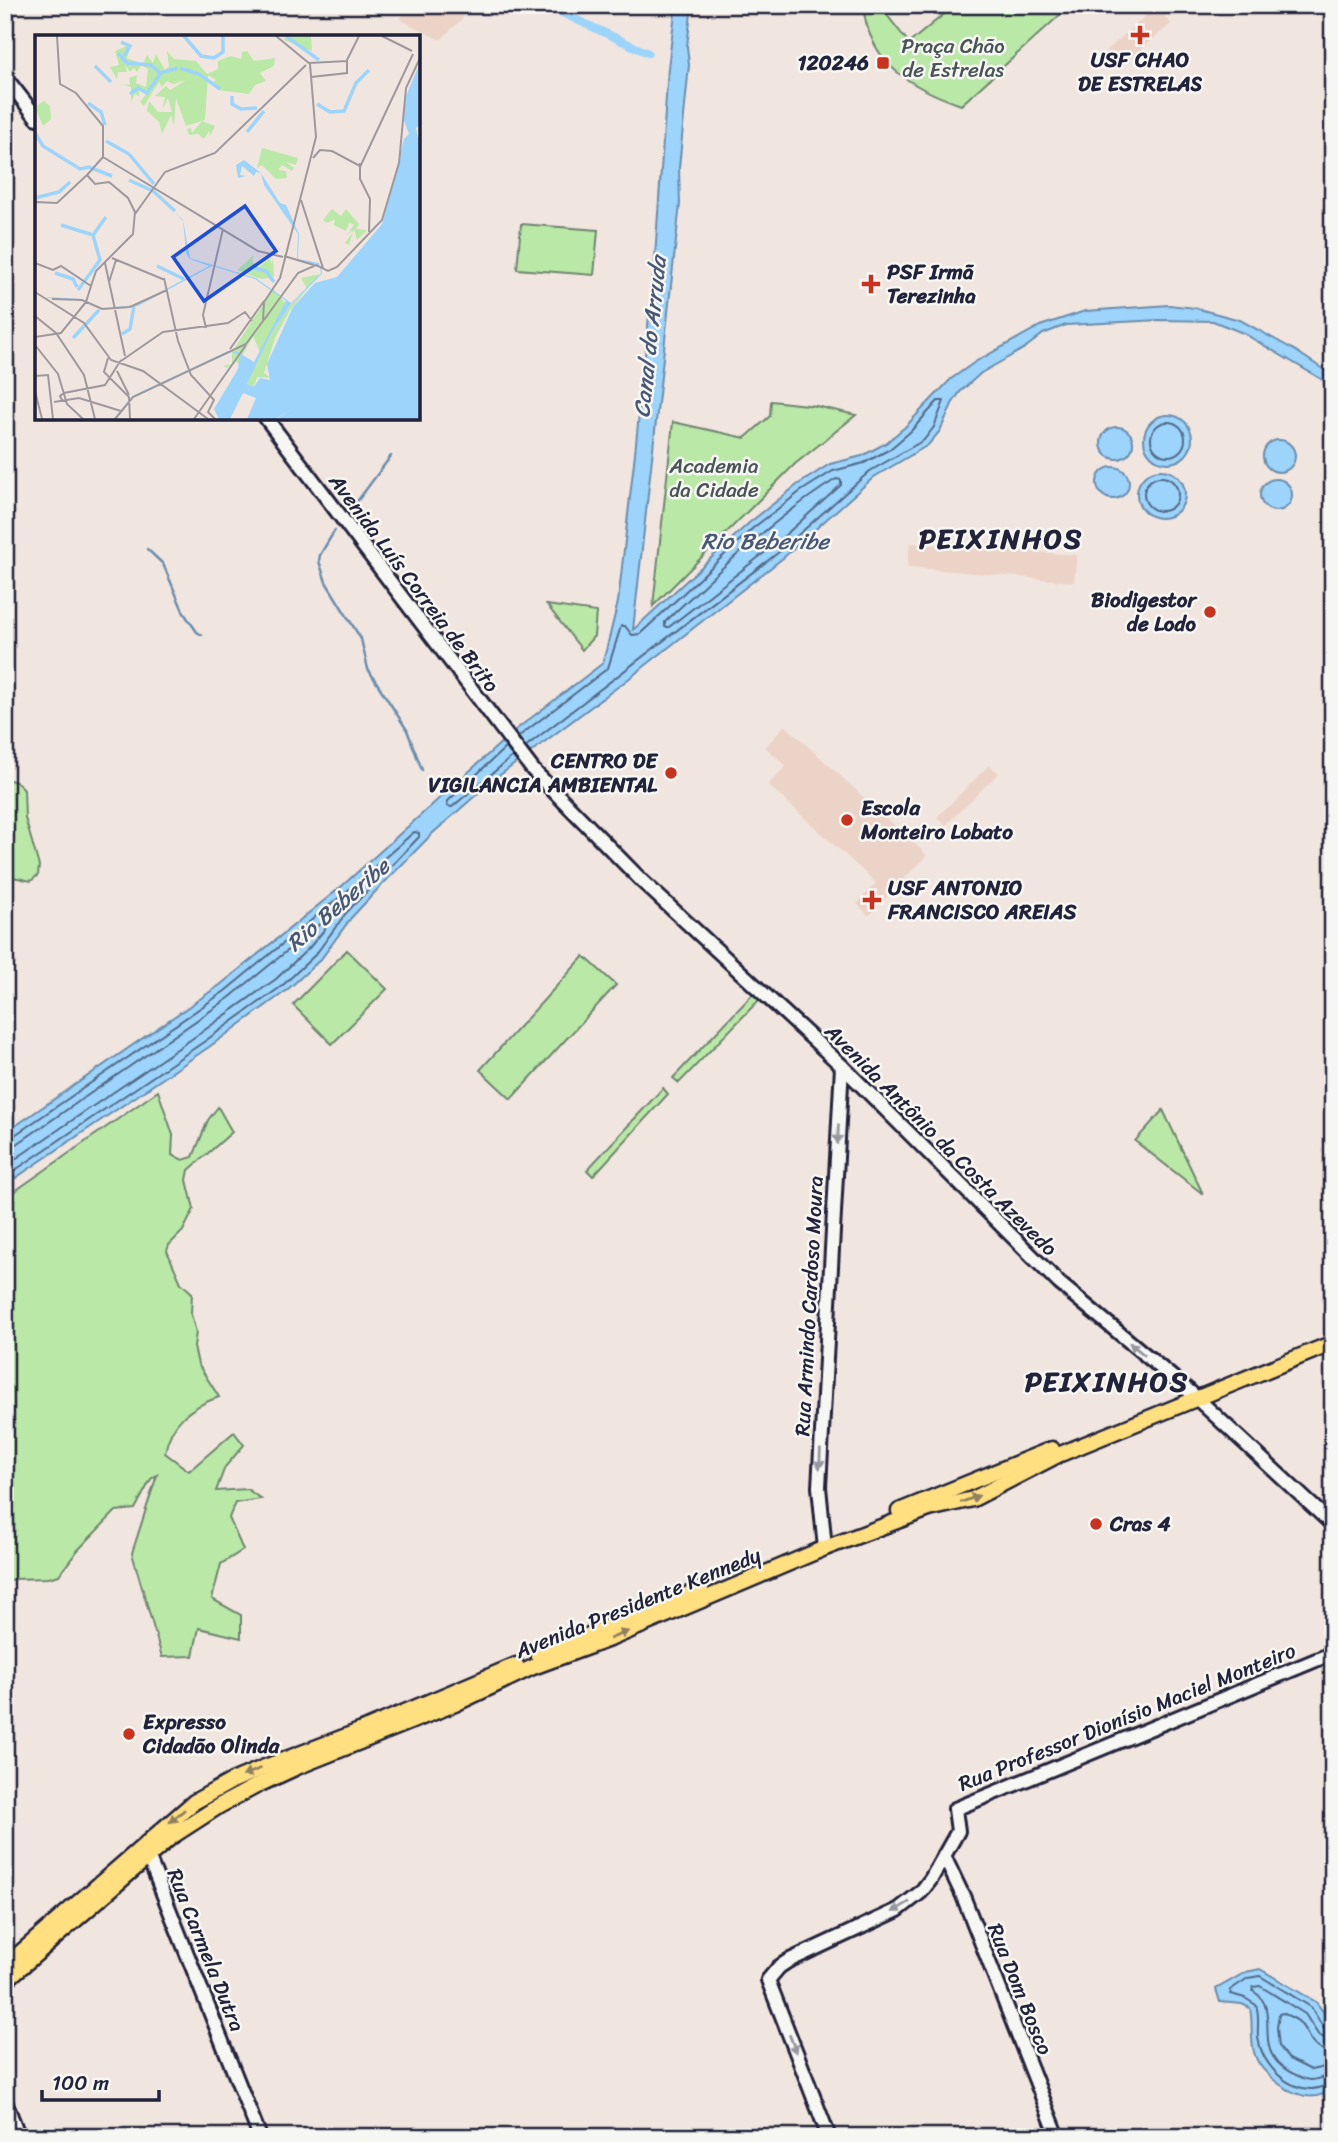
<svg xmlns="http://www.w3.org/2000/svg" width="1338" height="2142" font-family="Sriracha,sans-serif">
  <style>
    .built { fill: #ebd3c8 }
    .green { fill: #bae8a6; stroke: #6e8570; stroke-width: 2 }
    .water { fill: #9cd4fb; stroke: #6b8dae; stroke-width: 2 }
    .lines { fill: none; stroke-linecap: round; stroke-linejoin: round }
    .shore { stroke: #536988; stroke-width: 2 }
    .stream { stroke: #6b8dae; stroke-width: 2.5 }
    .canal { stroke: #9cd4fb; stroke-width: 8 }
    .secondary-casing { stroke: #22223b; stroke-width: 18 }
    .primary-casing { stroke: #22223b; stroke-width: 19 }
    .secondary { stroke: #f6f6f2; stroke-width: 12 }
    .primary { stroke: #ffdf80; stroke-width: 14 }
    .oneway { fill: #9797a0 }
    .oneway2 { fill: #90805e }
    .poi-dot { fill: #c8321e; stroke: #f6f6f2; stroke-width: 2.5 }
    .labels { text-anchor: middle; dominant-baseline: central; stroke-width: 5; stroke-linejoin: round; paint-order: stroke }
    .park-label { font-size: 21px; fill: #485456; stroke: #f6f6f2 }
    .poi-label { font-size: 21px; font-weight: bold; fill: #22223b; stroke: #f6f6f2; text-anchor: start }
    .street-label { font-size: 21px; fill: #22223b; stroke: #f6f6f2 }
    .water-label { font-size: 23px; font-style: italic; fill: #475775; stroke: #f6f6f2 }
    .district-label { font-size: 28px; font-weight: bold; letter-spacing: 2px; fill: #22223b; stroke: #f6f6f2 }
    .inset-river { fill: none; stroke: #9cd4fb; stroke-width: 3.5 }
    .inset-road { fill: none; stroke: #9e989d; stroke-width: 2 }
    .view { fill: #1d4ed8; fill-opacity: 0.15; stroke: #1d4ed8; stroke-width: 3.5 }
    .inset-edge { fill: none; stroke: #22223b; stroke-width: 3.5 }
  </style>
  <rect width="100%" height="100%" fill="#f1e6df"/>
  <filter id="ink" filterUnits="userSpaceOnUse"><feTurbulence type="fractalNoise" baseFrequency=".0143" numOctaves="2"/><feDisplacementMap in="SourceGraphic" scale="14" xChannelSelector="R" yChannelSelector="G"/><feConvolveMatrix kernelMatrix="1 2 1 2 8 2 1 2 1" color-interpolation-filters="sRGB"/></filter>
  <g filter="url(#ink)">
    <g class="built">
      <path d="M412,5H467L463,18L442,39H438L400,19Z"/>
      <path d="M1156,6L1171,24L1117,69L1104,53Z"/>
      <path d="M910,543L1077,555L1074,582L907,567Z"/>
      <path d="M785,725L927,855L888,895L878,887L888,896L869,916L857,904L876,883L768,785L786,766L765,747Z"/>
      <path d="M989,765L999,773L946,825L937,817Z"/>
    </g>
    <g class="green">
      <path d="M863,5H879L909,43L955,5H1053L1061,14L961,105C910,87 869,64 863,5Z"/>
      <path d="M521,224L598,230L594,275L517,269Z"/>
      <path d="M771,401L816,406L856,415L795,464L653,606L673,422L745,438L770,416Z"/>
      <path d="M547,605L596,612L594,636L582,650Z"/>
      <path d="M5,778L18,783L24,790L25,818L39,866L38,875L31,881L13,877L5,870Z"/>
      <path d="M347,950L387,989L332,1044L293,1005Z"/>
      <path d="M584,956L616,985L511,1099L480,1070Z"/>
      <path d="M754,993L760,999L679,1083L673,1078Z"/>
      <path d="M663,1088L668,1094L593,1176L587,1170Z"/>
      <path d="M158,1091L173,1135L172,1155L183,1160L193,1157L208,1120L218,1107L232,1132L189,1170L187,1180L194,1209L183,1231L169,1245L167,1251L181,1283L192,1293L191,1314L196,1332L194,1347L198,1364L219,1397C190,1407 170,1422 165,1453L189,1471L234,1432L244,1445L225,1467L216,1491L247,1489L261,1499L235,1503L229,1518L243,1550L221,1564L212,1599L241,1615V1638L199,1628L193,1656L162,1657L132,1553L157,1475L151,1479L135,1509L116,1511L78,1550L59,1575L48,1578L14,1579L5,1584V1198Z"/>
      <path d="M1163,1110L1203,1194L1135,1141Z"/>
    </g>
    <g class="water">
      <path d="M676,5H692L687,46L689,65L679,168L680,204L633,630L749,523L797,485L830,464L862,456L886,443L905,427L951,379L975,362L1040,326L1085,311L1169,305L1195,308L1240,320L1296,351L1333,376V386L1243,333L1213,321L1160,320L1066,325L1043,334L1025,348L981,373L960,392L952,404L940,431L928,445L874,477L783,558L627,680L492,781L433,833L376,891L351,918L321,959L286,991L209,1047L5,1185V1133L220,985L342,886L514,731L603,663L618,602L635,453L655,257L668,68Z"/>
      <circle cx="1168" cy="439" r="24"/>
      <circle cx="1117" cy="443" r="16"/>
      <circle cx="1279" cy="456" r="16"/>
      <circle cx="1113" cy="483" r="16"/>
      <circle cx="1161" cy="494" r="24"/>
      <circle cx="1276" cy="495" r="16"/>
      <path d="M1260,1969L1316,2002L1324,2013L1333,2032V2090C1328,2092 1322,2095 1317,2096C1294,2100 1259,2074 1254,2052C1250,2037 1253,2022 1250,2008L1242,2004L1220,2002L1216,1989L1246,1972Z"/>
    </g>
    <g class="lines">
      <g class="shore">
        <circle cx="1168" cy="439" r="17"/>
        <circle cx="1161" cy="494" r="17"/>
        <path d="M836,479L841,480V485L773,546L669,627H665V622C719,570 773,519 836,479Z"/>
        <path d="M518,737L608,668L621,626H625L632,635L640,634L753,528L801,491L833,471L864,463L890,449L910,432L938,401H944L934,427L924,440L870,471L779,552L525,747"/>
        <path d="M506,747L448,801L447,806L452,807L513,756"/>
        <path d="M5,1138L12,1137L225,991L347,891L414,832L419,833V837L346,913L316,954L282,986L205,1041L5,1177"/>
        <path d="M5,1147L17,1144L229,998L320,924L325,925V929L309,948L276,979L199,1034L5,1166"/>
        <path d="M1333,2032L1324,2029L1311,2007L1260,1976L1248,1978L1230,1990L1231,1994L1245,1998L1256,2005C1260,2016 1257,2026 1258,2038C1262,2063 1284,2088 1311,2089C1319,2089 1325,2085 1333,2084"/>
        <path d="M1333,2040L1319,2036L1305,2014L1260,1986L1253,1987V1991C1284,2010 1248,2049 1290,2072C1296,2075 1304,2080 1311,2080C1318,2080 1325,2076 1333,2075"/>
        <path d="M1333,2051C1307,2050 1312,2036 1299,2022C1295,2018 1288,2016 1283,2013L1279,2014L1277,2028L1279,2046L1289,2059L1311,2070L1333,2065"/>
      </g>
      <g class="stream">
        <path d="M347,515L391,456"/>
        <path d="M335,530L320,555L319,561L326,582L361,639L368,669L407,730L422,770"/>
        <path d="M147,549L163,564L184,613L197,632L202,635"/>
      </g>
      <path class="canal" d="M545,5L648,53"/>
      <defs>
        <g id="secondary">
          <path d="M5,77L37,118"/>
          <path d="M266,418L533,770L643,882L842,1066L1059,1283L1190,1392L1333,1525"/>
          <path d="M825,1548L819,1487L842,1066"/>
          <path d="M148,1856L260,2137"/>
          <path d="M944,1856L963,1896L1058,2137"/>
          <path d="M5,2101L19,2137"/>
          <path d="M829,2137L768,1980L779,1967L788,1961L898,1910L921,1892L931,1879L958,1831L955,1809L1333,1653"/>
        </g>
        <g id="primary">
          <path d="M899,1511L1052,1449"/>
          <path d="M538,1656L701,1589"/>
          <path d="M5,1966L194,1802L232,1781L265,1767L367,1728L516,1665"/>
          <path d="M5,1981L171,1837L219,1806L258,1785L297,1767L455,1704L533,1667L612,1638L825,1548L929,1509L973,1499L1058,1455L1333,1343"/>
        </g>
      </defs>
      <use href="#secondary" class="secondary-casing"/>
      <use href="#primary" class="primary-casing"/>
      <use href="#secondary" class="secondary"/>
      <use href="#primary" class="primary"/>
    </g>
    <defs><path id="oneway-solid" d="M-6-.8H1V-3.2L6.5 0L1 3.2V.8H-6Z" transform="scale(1.75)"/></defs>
    <g class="oneway">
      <use href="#oneway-solid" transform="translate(838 1134) rotate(93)"/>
      <use href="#oneway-solid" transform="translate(1137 1349) rotate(-141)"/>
      <use href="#oneway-solid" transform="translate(820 1459) rotate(92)"/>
      <use href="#oneway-solid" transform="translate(901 1907) rotate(149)"/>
      <use href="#oneway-solid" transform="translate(793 2044) rotate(69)"/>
    </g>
    <g class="oneway2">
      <use href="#oneway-solid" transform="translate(970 1499) rotate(-21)"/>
      <use href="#oneway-solid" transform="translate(619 1635) rotate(-22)"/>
      <use href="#oneway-solid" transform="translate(252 1772) rotate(157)"/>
      <use href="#oneway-solid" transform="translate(177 1816) rotate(140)"/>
    </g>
  </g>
  <g class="poi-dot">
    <path d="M1136.5 24.5h7v7h7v7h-7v7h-7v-7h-7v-7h7z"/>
    <rect x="876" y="56" width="14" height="14" rx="3.5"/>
    <path d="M867.5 273.5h7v7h7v7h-7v7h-7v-7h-7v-7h7z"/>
    <circle cx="1210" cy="612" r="7"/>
    <circle cx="671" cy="773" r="7"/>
    <circle cx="847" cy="820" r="7"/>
    <path d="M868.5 889.5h7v7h7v7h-7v7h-7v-7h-7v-7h7z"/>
    <circle cx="1096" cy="1524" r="7"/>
    <circle cx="129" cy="1734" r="7"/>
  </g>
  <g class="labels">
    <g class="park-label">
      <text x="953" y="46">Praça Chão<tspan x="953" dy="24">de Estrelas</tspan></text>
      <text x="714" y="466">Academia<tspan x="714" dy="24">da Cidade</tspan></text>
    </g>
    <g class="poi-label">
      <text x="1140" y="60" text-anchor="middle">USF CHAO<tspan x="1140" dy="24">DE ESTRELAS</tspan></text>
      <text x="869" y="63" text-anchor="end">120246</text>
      <text x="887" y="272">PSF Irmã<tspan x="887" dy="24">Terezinha</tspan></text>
      <text x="1196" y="600" text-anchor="end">Biodigestor<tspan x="1196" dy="24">de Lodo</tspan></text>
      <text x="657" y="761" text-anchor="end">CENTRO DE<tspan x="657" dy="24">VIGILANCIA AMBIENTAL</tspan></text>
      <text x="861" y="808">Escola<tspan x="861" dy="24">Monteiro Lobato</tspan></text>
      <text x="888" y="888">USF ANTONIO<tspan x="888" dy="24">FRANCISCO AREIAS</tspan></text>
      <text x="1110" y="1524">Cras 4</text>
      <text x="143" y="1722">Expresso<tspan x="143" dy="24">Cidadão Olinda</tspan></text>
    </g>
    <g class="street-label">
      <text transform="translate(414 583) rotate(53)">Avenida Luís Correia de Brito</text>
      <text transform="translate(941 1140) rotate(45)">Avenida Antônio da Costa Azevedo</text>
      <text transform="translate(809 1306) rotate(-87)">Rua Armindo Cardoso Moura</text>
      <text transform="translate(638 1603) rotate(-22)">Avenida Presidente Kennedy</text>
      <text transform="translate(1127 1717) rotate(-22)">Rua Professor Dionísio Maciel Monteiro</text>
      <text transform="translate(206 1950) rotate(68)">Rua Carmela Dutra</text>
      <text transform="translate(1020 1989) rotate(68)">Rua Dom Bosco</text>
    </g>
    <g class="water-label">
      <text transform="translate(650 337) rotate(-84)">Canal do Arruda</text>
      <text x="765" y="541">Rio Beberibe</text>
      <text transform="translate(338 905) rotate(-41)">Rio Beberibe</text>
    </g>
    <g class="district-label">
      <text x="1001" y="538">PEIXINHOS</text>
      <text x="1107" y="1381">PEIXINHOS</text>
    </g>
  </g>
  <g transform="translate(35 35)">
    <rect width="385" height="385" fill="#f1e6df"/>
    <path d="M251,1H276L277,16L249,5ZM96,9L92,23L108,29L112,20L118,28L121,19L130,35L134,31L132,16L139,24L161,26L172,39L183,34V26L196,21L206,24L207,17L212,16L219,26L240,23L239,31L225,38L231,46L220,50L214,59L183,55L175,48L181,45L173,40L170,85L151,91L141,63L139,91L136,80L127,99L124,87L112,76L114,66L123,77H137L133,63L127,75L130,62L120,61L131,51L135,55L151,45L138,49L132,46L127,52L124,47L109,71L105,67L115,54L109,58L104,53V61L100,59L96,67V52L87,49L95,50L94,43L102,40L101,48L111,52L113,34L106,30L102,37L99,33L95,37L90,30L92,37H83L82,44L75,32L84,30L80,16ZM9,66L15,71L16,84L8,91L0,72ZM167,86L180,91L175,101L174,96L169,104L163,99L154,100L152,94L156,93L157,98ZM227,113L263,123L261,130L251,127L259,133L257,136L247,130L243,135L251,136L252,143L241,144L227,130L222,133ZM297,174L306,181L311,174L324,189L321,194L332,195L322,205L319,194L314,210L310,208L318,197L316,196L314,199L308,200L313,199L319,189L314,188L311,196L299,190L300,184L292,188L288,185ZM219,220L217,227L224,232L235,223L237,229L238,222L239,242L226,244L202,235ZM285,239L255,275L240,303L229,338L236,343L222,342L219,352L212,349L236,299L256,269L272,254L266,243ZM238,254L252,270L225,317L218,301L203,329L200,326L192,333L188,331L197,329V317Z" fill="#bae8a6"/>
    <path d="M385,28V89L381,93L383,103L385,98V384H241L259,373L240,384H212L221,363L208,358L195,384H184L179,374L203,334L205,320L197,317L97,362L78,384L97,361L193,316H196L203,317L219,327L251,266L220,244L177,231L103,271L67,273L46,264L24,265L15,263L6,264L15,262L47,264L68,273L101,270L174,231L157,225L154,223L152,220L151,217L148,186L136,173L148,185L155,223L221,243L256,268L280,244L286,239L285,232L262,226L263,199L229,150L226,138L221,137L219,141L207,131L205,140L211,141L203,143L201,130L209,125L226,138L245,168L251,170L264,199L263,224L284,228L287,237V239L256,269L236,299L212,349L219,352L225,343L235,345L232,329L258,272L280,248L302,242L347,189L369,104L374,99L368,83L370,63Z" fill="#9cd4fb"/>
    <path class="inset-river" d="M149,1L166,21L179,23L188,17V1M251,1L284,25M86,7L95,11L89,21M83,18L92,28L116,30L125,38L143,33M60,31L76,47M145,33L164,39L185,54M95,59L103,53L112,58L126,38M197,61V69L206,74L222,73M53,68L66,77L70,90M282,69L295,77L309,76L321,48L334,35M212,97L229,76M0,98L8,111L45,134L54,132L77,141M71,106L94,119M94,119L119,149M94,145L118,156L140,176M0,163L24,157L35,147M26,190L58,200M122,231L149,244M219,233L231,236L239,247M20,238L38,244L42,252M43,255L65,225L58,200L71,182M87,299L95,294L99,271M38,303L64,275"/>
    <path class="inset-road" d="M22,1L25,49L41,58L68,91V122L52,140M347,1L377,16M274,28L312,26M276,42L312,38V25L324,1M68,122L223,216L248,222M278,123L285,115L297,116L325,131M325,128V144L335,164L334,197M325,132L378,19M52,140L60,149L74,147L93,163L100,177L98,199L61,236L56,251M266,165L288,233M0,167L22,168L52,140M100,179L130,137L180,118L271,30M249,221L279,230M77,223L130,245M0,228L18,235L26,231L56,251M70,228L90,321M129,243L143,306L156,340L179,365L173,377L180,384M74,247L81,225M0,257L49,288L76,325L108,336L173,384M17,264L47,265L67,274L95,272L132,255M0,281L21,298L49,340L60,384M229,285L263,238L281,230L293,236L302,232L347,185L364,128L371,53L385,23M171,293L168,280L188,194M0,302L26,298L51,267L56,251M0,310L23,339L32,369L48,384M195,314L229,266M73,323L69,337L94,362L95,384M86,326L128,297L193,288L210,277L217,286M82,336L94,360M0,341L13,340L18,384M0,356L7,384M27,365L25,361L29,358L70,350L86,325M19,367L44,363L86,376M80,384L98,362L211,309L228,286L229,267L245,243L281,102L275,29L241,1M159,384L211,310"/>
    <path class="view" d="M210,171L241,216L169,266L138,222Z"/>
    <rect width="385" height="385" class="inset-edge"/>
  </g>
  <rect width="1338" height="2142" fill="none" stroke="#f6f6f2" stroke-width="28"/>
  <rect x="14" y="14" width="1310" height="2114" fill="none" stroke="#22223b" stroke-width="2.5" filter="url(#ink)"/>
  <path d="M42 2090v10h117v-10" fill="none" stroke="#22223b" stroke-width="3.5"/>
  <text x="52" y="2090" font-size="21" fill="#22223b" stroke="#f6f6f2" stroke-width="5" paint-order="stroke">100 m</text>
</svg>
